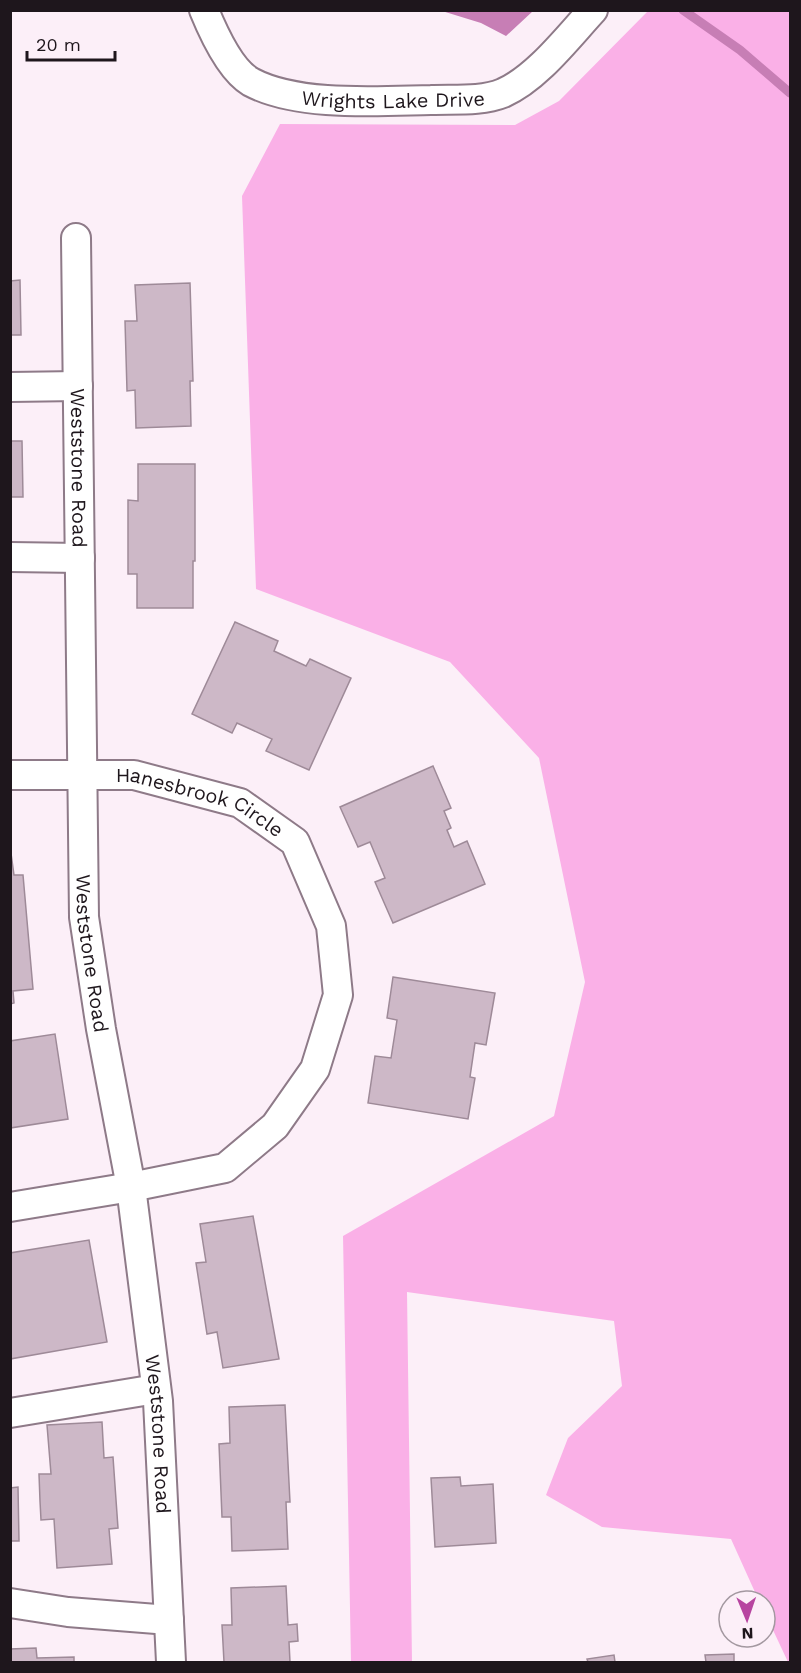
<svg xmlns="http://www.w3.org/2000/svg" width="801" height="1673" font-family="'Work Sans',sans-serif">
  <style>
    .green { fill: #fab0e7 }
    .water { fill: #c77eb5 }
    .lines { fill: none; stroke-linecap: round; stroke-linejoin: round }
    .stream { stroke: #c77eb5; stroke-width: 9 }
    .building { fill: #cdb8c7; stroke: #9e8a98; stroke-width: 1.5 }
    .minor-casing { stroke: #8e7a88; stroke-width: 32 }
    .minor { stroke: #fff; stroke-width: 28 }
    .labels { text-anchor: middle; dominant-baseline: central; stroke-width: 4.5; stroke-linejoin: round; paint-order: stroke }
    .street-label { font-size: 20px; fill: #1e161c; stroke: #fceff8 }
  </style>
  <rect width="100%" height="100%" fill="#fceff8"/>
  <path class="green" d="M648,11H790V1662H788L765,1613V1601H759L731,1539L602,1527L546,1495L568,1438L622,1386L614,1321L407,1292L412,1662H351L343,1236L554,1116L585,982L539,758L450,662L256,589L242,196L280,124L515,125L559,101Z"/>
  <path class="water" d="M442,11H533L506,36L481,23Z"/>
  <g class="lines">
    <path class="stream" d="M683,10L740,50L790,93"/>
  </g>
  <g class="building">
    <path d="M20,280L21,335H10V281Z"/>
    <path d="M190,283L193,381H190L191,426L136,428L135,390L127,391L125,321H137L135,285Z"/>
    <path d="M10,441H22L23,497H10Z"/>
    <path d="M138,464H195V561H193V608H137V574H128V500L138,501Z"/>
    <path d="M235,622L278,641L274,651L306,666L310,659L351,678L309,770L266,751L272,739L237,723L232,733L192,714Z"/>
    <path d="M433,766L451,808L444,811L451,828L447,830L454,847L467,841L485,884L393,923L375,882L385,878L370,842L358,847L340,807Z"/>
    <path d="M10,846L14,875H23L33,989L13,991L14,1003L10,1004Z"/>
    <path d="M393,977L495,993L486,1045L475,1043L470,1077L475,1078L468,1119L368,1103L375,1056L391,1058L397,1020L387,1018Z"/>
    <path d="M55,1034L68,1119L10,1128V1041Z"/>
    <path d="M253,1216L279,1359L223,1368L217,1332L207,1334L196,1263L206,1262L200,1224Z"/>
    <path d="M89,1240L107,1342L10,1359V1253Z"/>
    <path d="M285,1405L290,1502H286L288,1549L232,1551L231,1517H222L219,1444L230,1443L229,1407Z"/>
    <path d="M102,1422L104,1458L113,1457L118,1528L109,1529L112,1564L57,1568L54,1519L41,1520L40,1501L39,1474H51L47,1425Z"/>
    <path d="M460,1477L461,1486L493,1484L496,1543L435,1547L431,1478Z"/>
    <path d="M18,1487L19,1541H10V1488Z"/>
    <path d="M286,1586L288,1625L297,1624L298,1641L289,1642L290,1662H224L222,1625H232L231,1588Z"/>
    <path d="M36,1648L37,1658L74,1657V1662H10V1649Z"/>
    <path d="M734,1654V1662H706L705,1655Z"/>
    <path d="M614,1655L615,1662H588L587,1659Z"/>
  </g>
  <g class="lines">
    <defs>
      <g id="minor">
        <path id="s1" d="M204,10C213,32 230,70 251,82C298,107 378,101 431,100C454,99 481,102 503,93C537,78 568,37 593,10"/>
        <path id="s2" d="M76,238L84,917L101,1029L131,1187L158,1401L171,1662"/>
        <path d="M10,387L78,386"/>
        <path d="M10,557L80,558"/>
        <path id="s3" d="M10,775H134L240,803L295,842L331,926L338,995L315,1069L275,1126L225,1168L131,1187L10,1207"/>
        <path d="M10,1413L156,1389"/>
        <path d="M10,1603L68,1612L169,1620"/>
      </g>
    </defs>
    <use href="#minor" class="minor-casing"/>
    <use href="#minor" class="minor"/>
  </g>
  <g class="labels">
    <g class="street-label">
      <text stroke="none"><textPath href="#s1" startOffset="232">Wrights Lake Drive</textPath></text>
      <text stroke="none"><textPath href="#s2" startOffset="230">Weststone Road</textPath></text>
      <text stroke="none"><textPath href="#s3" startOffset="195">Hanesbrook Circle</textPath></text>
      <text stroke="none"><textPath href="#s2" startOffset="716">Weststone Road</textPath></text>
      <text stroke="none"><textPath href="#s2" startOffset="1202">Weststone Road</textPath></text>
    </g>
  </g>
  <rect width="801" height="1673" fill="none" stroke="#1e161c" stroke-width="24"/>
  <g transform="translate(747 1619) rotate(178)"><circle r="28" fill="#fceff8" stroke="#a398a0" stroke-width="1.5"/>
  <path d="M0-4.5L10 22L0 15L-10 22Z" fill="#b745a0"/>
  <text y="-9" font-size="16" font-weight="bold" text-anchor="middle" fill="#1e161c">N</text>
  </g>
  <path d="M27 51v9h88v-9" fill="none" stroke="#1e161c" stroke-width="3"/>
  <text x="36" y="51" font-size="18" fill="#1e161c" stroke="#fceff8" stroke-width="4.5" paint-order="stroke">20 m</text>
</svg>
